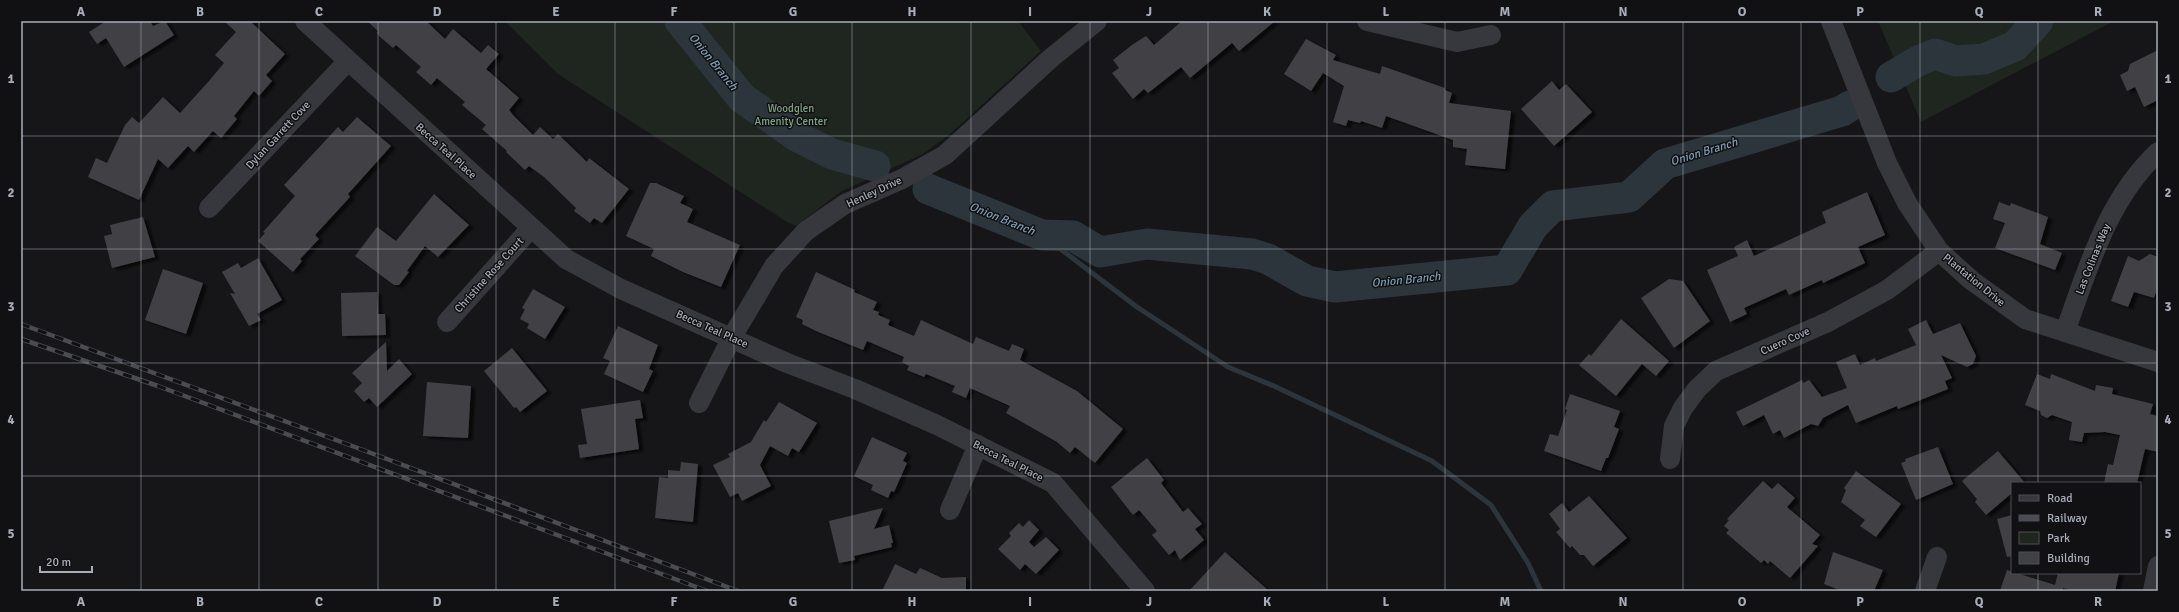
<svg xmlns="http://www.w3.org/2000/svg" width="2179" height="612" font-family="Signika,sans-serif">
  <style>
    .green { fill: #1e261f }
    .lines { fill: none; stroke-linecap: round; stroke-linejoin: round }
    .stream { stroke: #2c353c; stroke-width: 5 }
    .river { stroke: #2c353c; stroke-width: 31 }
    .building { fill: #404145; filter: url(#shadow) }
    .minor { stroke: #37383d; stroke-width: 20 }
    .rail-casing { stroke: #4a4c52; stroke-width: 4.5 }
    .rail { stroke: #111113; stroke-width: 3; stroke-dasharray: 9; stroke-linecap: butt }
    .grid { fill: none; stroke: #a8adb8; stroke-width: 1; stroke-opacity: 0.55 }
    .labels { text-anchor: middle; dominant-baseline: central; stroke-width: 3; stroke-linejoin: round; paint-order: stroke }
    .park-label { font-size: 11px; fill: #7fa381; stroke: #111113 }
    .street-label { font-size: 11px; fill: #a8adb8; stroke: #111113 }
    .water-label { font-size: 12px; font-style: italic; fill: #7f9bb3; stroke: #111113 }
    .neatline { fill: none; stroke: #a8adb8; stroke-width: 1.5 }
    .grid-label { font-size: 13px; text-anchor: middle; font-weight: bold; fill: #a8adb8 }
  </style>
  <defs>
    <filter id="shadow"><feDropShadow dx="4.5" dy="2.5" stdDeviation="1" flood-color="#0009"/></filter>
  </defs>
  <rect width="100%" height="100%" fill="#161618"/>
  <g class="green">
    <path d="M505,21H1018L1041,51L950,134L923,154L842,191L796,226L787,222L558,74Z"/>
    <path d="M1878,21H2114L1921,122Z"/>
  </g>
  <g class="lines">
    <path class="stream" d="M1042,235L1137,307L1228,367L1274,386L1432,461L1491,505L1528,563L1541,591"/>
    <g class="river">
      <path d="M680,21L742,98L798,137L832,154L875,166"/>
      <path d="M1891,77L1918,61L1935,54L1956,61L1984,59L2015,46L2038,21"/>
      <path d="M928,189L1042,235L1073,236L1100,252L1147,244L1252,254L1268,259L1307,281L1335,287L1507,270L1533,226L1553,206L1629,197L1665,164L1842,111L1850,106"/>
    </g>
  </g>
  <g class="building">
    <path d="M106,21H150L153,26L165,21L174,35L124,67L106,38L97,44L89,32Z"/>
    <path d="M224,21H250L285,54L266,75L272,81L259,96L254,91L234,116L237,119L221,138L213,131L194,152L188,146L168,168L158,159L139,200L88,177L96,158L107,163L125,125L132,117L139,123L163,97L180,113L209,81L224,63L215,55L236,32Z"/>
    <path d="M367,21H426L445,39L453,29L481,53L488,45L499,54L486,69L519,98L509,110L514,116L533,135L540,127L553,139L558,134L587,162L589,158L629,189L602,223L594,218L590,223L574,211L576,208L544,177L529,166L525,170L506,152L507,151L482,129L486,125L462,105L465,102L437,78L431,85L416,72L421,67L396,45L393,48L379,36L377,33L378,31Z"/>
    <path d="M1182,21H1275L1239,51L1232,43L1190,78L1181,67L1148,93L1144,89L1133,99L1112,73L1119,68L1113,60L1132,45L1146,36L1154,45Z"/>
    <path d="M1306,39L1336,55L1333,60L1380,74L1382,66L1445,88V90L1452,93L1449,103L1511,111L1505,169L1465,165L1467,149L1453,147V140L1386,116L1382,128L1361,121L1360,123L1348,120L1346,126L1333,122L1344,86L1323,73L1311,91L1284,74Z"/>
    <path d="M2158,50V100L2144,107L2135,87L2127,91L2120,75L2128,71L2130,64Z"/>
    <path d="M1552,81L1559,90L1566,84L1592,112L1554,146L1521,109Z"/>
    <path d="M357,117L391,146L348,194L350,197L315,235L319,239L300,259L302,261L293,272L258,241L265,233L263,232L295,196L284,185L338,127L343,132Z"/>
    <path d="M650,183H656L684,196L680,203L693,209L687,222L740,245L721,287L683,272L651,256L654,249L626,236Z"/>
    <path d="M1867,192L1885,235L1858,247L1865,263L1823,283L1822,280L1789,295L1786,289L1744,308L1747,314L1730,322L1707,270L1738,256L1734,247L1747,240L1754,256L1826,223L1822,212Z"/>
    <path d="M434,194L469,225L438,257L425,246L407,271L409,272L399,285H394L355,256L377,227L396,241Z"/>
    <path d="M1999,202L2010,206L2011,203L2048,217L2040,244L2062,253L2055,270L1995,248L2005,223L1993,219Z"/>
    <path d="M143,217L155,257L112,268L104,236L112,234L110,225Z"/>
    <path d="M2150,254L2158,257V287L2154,298L2134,292L2128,307L2111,301L2128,256L2139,261Z"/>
    <path d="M258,258L282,300L257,314L261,320L249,326L230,293L235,294L222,272L238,263L241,268Z"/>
    <path d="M163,269L203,283L186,334L145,320Z"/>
    <path d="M816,272L855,290L854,292L877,302L873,310L879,312L878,315L890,320L888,325L914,336L921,320L973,344L976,337L1009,351L1012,344L1024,349L1020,360L1077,391L1123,429L1095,463L1075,447L1070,453L1057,442L1006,413L1010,406L970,388L966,398L952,392L955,386L926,374L924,377L907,370L909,366L902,362L904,357L867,341L863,350L816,331L802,324L803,320L796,317Z"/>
    <path d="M1669,279L1683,281L1710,321L1674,348L1641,298Z"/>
    <path d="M533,289L565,307L545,339L527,328L529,324L520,319L525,309L522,308Z"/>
    <path d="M377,292L378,314H385L386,335L342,336L341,293Z"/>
    <path d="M1621,319L1669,361L1656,376L1642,364L1616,396L1579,365L1589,354L1591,356Z"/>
    <path d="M1926,320L1933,334L1960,323L1976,356L1973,364L1967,367L1941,355L1952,378L1945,381L1948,389L1898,409L1897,406L1856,423L1848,405L1823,418L1818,426L1811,424L1784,438L1780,430L1773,434L1764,415L1743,426L1736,412L1802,380L1803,383L1809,380L1822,397L1847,388L1836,362L1855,354L1860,365L1875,358L1876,361L1916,345L1908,329Z"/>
    <path d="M618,326L658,345L649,369L653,371L643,392L604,374L610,361L603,358Z"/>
    <path d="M386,342L387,371L399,359L412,374L377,407L369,398L364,402L354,391L362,383L352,373Z"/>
    <path d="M512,348L547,391L520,412L516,407L514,408L484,371Z"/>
    <path d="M2037,374L2050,379L2051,374L2095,391L2096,385L2113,388L2112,394L2153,404L2150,414L2158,416V452L2145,449L2137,483H2104L2108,464L2113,465L2120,435L2105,432L2084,433L2082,442L2069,440L2072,422L2052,415L2047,418L2041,415L2040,411L2025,405Z"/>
    <path d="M427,382L471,386L468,438L423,436Z"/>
    <path d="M1570,394L1620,411L1614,427L1619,429L1608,458H1606L1601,471L1544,451L1550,434L1558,436L1567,410L1565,409Z"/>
    <path d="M640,400L643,418L635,419L639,449L580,458L578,445L587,444L581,409Z"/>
    <path d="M779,402L817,423L799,452L792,448L788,456L770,446L760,465L771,486L742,501L738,493L730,497L713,465L730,457L728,454L751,442L764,420L766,422Z"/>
    <path d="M872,437L907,453L903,461L907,463L894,492L891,491L888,498L871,490L873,485L854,476Z"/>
    <path d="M1938,447L1953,484L1916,500L1901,463L1906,461L1905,459Z"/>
    <path d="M1998,451L2025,483H2012V493L1986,515L1975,502L1977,499L1962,481Z"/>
    <path d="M1147,458L1164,480L1161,483L1183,512L1188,508L1202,524L1195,529L1204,540L1180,560L1175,550L1169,555L1152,535L1157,531L1139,510L1133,515L1111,487Z"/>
    <path d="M681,462L698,464L693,522L655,518L659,477L668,478V470L680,471Z"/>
    <path d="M1856,471L1901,504L1876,537L1860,526L1865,520L1841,502L1846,490L1844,488Z"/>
    <path d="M1763,481L1772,489L1778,483L1795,498L1787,507L1820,535L1812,544L1818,546L1790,578L1770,561L1768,564L1764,560L1761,563L1726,533L1729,530L1724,526L1729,520L1727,519Z"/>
    <path d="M1589,496L1627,538L1593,566L1584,555H1580L1572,546L1570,548L1556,532L1560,529L1549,514L1562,503L1569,512Z"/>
    <path d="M883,508L874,529L889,525L893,543H891L892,547L854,556L855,560L839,563L829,521Z"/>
    <path d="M2012,515V556L2007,557L1997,519Z"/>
    <path d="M1029,520L1039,530L1029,542L1034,547L1046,537L1059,550L1036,574L1025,564L1020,570L998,549L1011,536L1009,533L1019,523L1023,527Z"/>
    <path d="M1225,552L1269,591H1189Z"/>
    <path d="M1833,552L1883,570L1874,591H1842L1824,584Z"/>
    <path d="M895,564L916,574L920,568L942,578L966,577V590L968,591H882Z"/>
    <path d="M2007,570L2055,585L2058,573H2119L2115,591H2075L2063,588V591H2000Z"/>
  </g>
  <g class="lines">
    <g class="minor">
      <path d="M305,21L566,259L621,289L787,363L855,389L937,425L1053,483L1145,591"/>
      <path d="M1367,21L1457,42L1491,35"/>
      <path d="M1831,21L1887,163L1907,203L1939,251L1971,280L2025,319L2158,362"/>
      <path d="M209,208L348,61"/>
      <path d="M447,322L530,229"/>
      <path d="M2065,332C2088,268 2107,200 2158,152"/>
      <path d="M699,403L732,337L774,266L806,231L845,204L902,179L945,155L1051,58L1097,21"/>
      <path d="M1670,459L1674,426L1683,408L1697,389L1716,371L1828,322L1887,290L1939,251"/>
      <path d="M950,510L978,445"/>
      <path d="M1925,591L1937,557"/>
      <path d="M2153,591L2158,566"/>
    </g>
    <defs>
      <g id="rail">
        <path d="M21,324L355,447L738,591"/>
        <path d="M21,339L158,386L707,591"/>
      </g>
    </defs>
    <use href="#rail" class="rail-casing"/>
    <use href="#rail" class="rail"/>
  </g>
  <path class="grid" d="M141,21V591M259,21V591M378,21V591M496,21V591M615,21V591M734,21V591M852,21V591M971,21V591M1090,21V591M1208,21V591M1327,21V591M1445,21V591M1564,21V591M1683,21V591M1801,21V591M1920,21V591M2038,21V483M21,136H2158M21,249H2158M21,363H2158M21,476H2158M2038,573V591"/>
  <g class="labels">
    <g class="park-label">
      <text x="791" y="108">Woodglen<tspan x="791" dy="13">Amenity Center</tspan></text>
    </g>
    <g class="street-label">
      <text transform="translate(278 135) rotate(-47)">Dylan Garrett Cove</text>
      <text transform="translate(446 151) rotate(42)">Becca Teal Place</text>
      <text transform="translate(874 192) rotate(-25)">Henley Drive</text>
      <text transform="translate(2093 259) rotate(-68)">Las Colinas Way</text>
      <text transform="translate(489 275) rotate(-48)">Christine Rose Court</text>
      <text transform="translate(1974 280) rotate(39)">Plantation Drive</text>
      <text transform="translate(712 329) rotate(24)">Becca Teal Place</text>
      <text transform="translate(1785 341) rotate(-24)">Cuero Cove</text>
      <text transform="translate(1008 461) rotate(27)">Becca Teal Place</text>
    </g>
    <g class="water-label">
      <text transform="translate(713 62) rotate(51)">Onion Branch</text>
      <text transform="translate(1704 152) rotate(-17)">Onion Branch</text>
      <text transform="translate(1002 219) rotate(22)">Onion Branch</text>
      <text transform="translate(1406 280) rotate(-6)">Onion Branch</text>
    </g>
  </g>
  <rect width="2179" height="612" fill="none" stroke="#111113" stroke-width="44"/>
  <rect x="2011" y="482" width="130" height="92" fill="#111113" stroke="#4d4f55"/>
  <rect x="2019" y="495" width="20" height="6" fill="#37383d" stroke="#4d4f55"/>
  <text x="2047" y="502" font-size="12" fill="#a8adb8">Road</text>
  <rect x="2019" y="515" width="20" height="6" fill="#4a4c52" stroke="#4d4f55"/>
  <text x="2047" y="522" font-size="12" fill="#a8adb8">Railway</text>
  <rect x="2019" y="532" width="20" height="12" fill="#1e261f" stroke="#4d4f55"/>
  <text x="2047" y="542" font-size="12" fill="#a8adb8">Park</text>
  <rect x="2019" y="552" width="20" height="12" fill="#404145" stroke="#4d4f55"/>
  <text x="2047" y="562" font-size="12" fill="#a8adb8">Building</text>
  <path d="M40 566v6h52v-6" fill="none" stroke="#a8adb8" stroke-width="2"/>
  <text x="46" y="566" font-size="12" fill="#a8adb8" stroke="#111113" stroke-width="3" paint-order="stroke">20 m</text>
  <rect x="22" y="22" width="2135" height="568" class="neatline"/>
  <g class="grid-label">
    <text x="81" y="16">A</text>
    <text x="200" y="16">B</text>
    <text x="319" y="16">C</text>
    <text x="437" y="16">D</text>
    <text x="556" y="16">E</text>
    <text x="674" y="16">F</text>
    <text x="793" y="16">G</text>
    <text x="912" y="16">H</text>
    <text x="1030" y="16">I</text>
    <text x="1149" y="16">J</text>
    <text x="1267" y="16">K</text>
    <text x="1386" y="16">L</text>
    <text x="1505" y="16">M</text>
    <text x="1623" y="16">N</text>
    <text x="1742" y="16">O</text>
    <text x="1860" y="16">P</text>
    <text x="1979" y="16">Q</text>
    <text x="2098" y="16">R</text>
    <text x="11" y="83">1</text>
    <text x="2168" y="83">1</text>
    <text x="11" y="197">2</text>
    <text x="2168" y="197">2</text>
    <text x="11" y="311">3</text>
    <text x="2168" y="311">3</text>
    <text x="11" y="424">4</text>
    <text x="2168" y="424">4</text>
    <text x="11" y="538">5</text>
    <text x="2168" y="538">5</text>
    <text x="81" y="606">A</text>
    <text x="200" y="606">B</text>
    <text x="319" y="606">C</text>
    <text x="437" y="606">D</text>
    <text x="556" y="606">E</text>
    <text x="674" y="606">F</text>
    <text x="793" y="606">G</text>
    <text x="912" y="606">H</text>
    <text x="1030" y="606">I</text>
    <text x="1149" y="606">J</text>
    <text x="1267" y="606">K</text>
    <text x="1386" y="606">L</text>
    <text x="1505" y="606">M</text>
    <text x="1623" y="606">N</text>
    <text x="1742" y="606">O</text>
    <text x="1860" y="606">P</text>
    <text x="1979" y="606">Q</text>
    <text x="2098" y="606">R</text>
  </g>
</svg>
